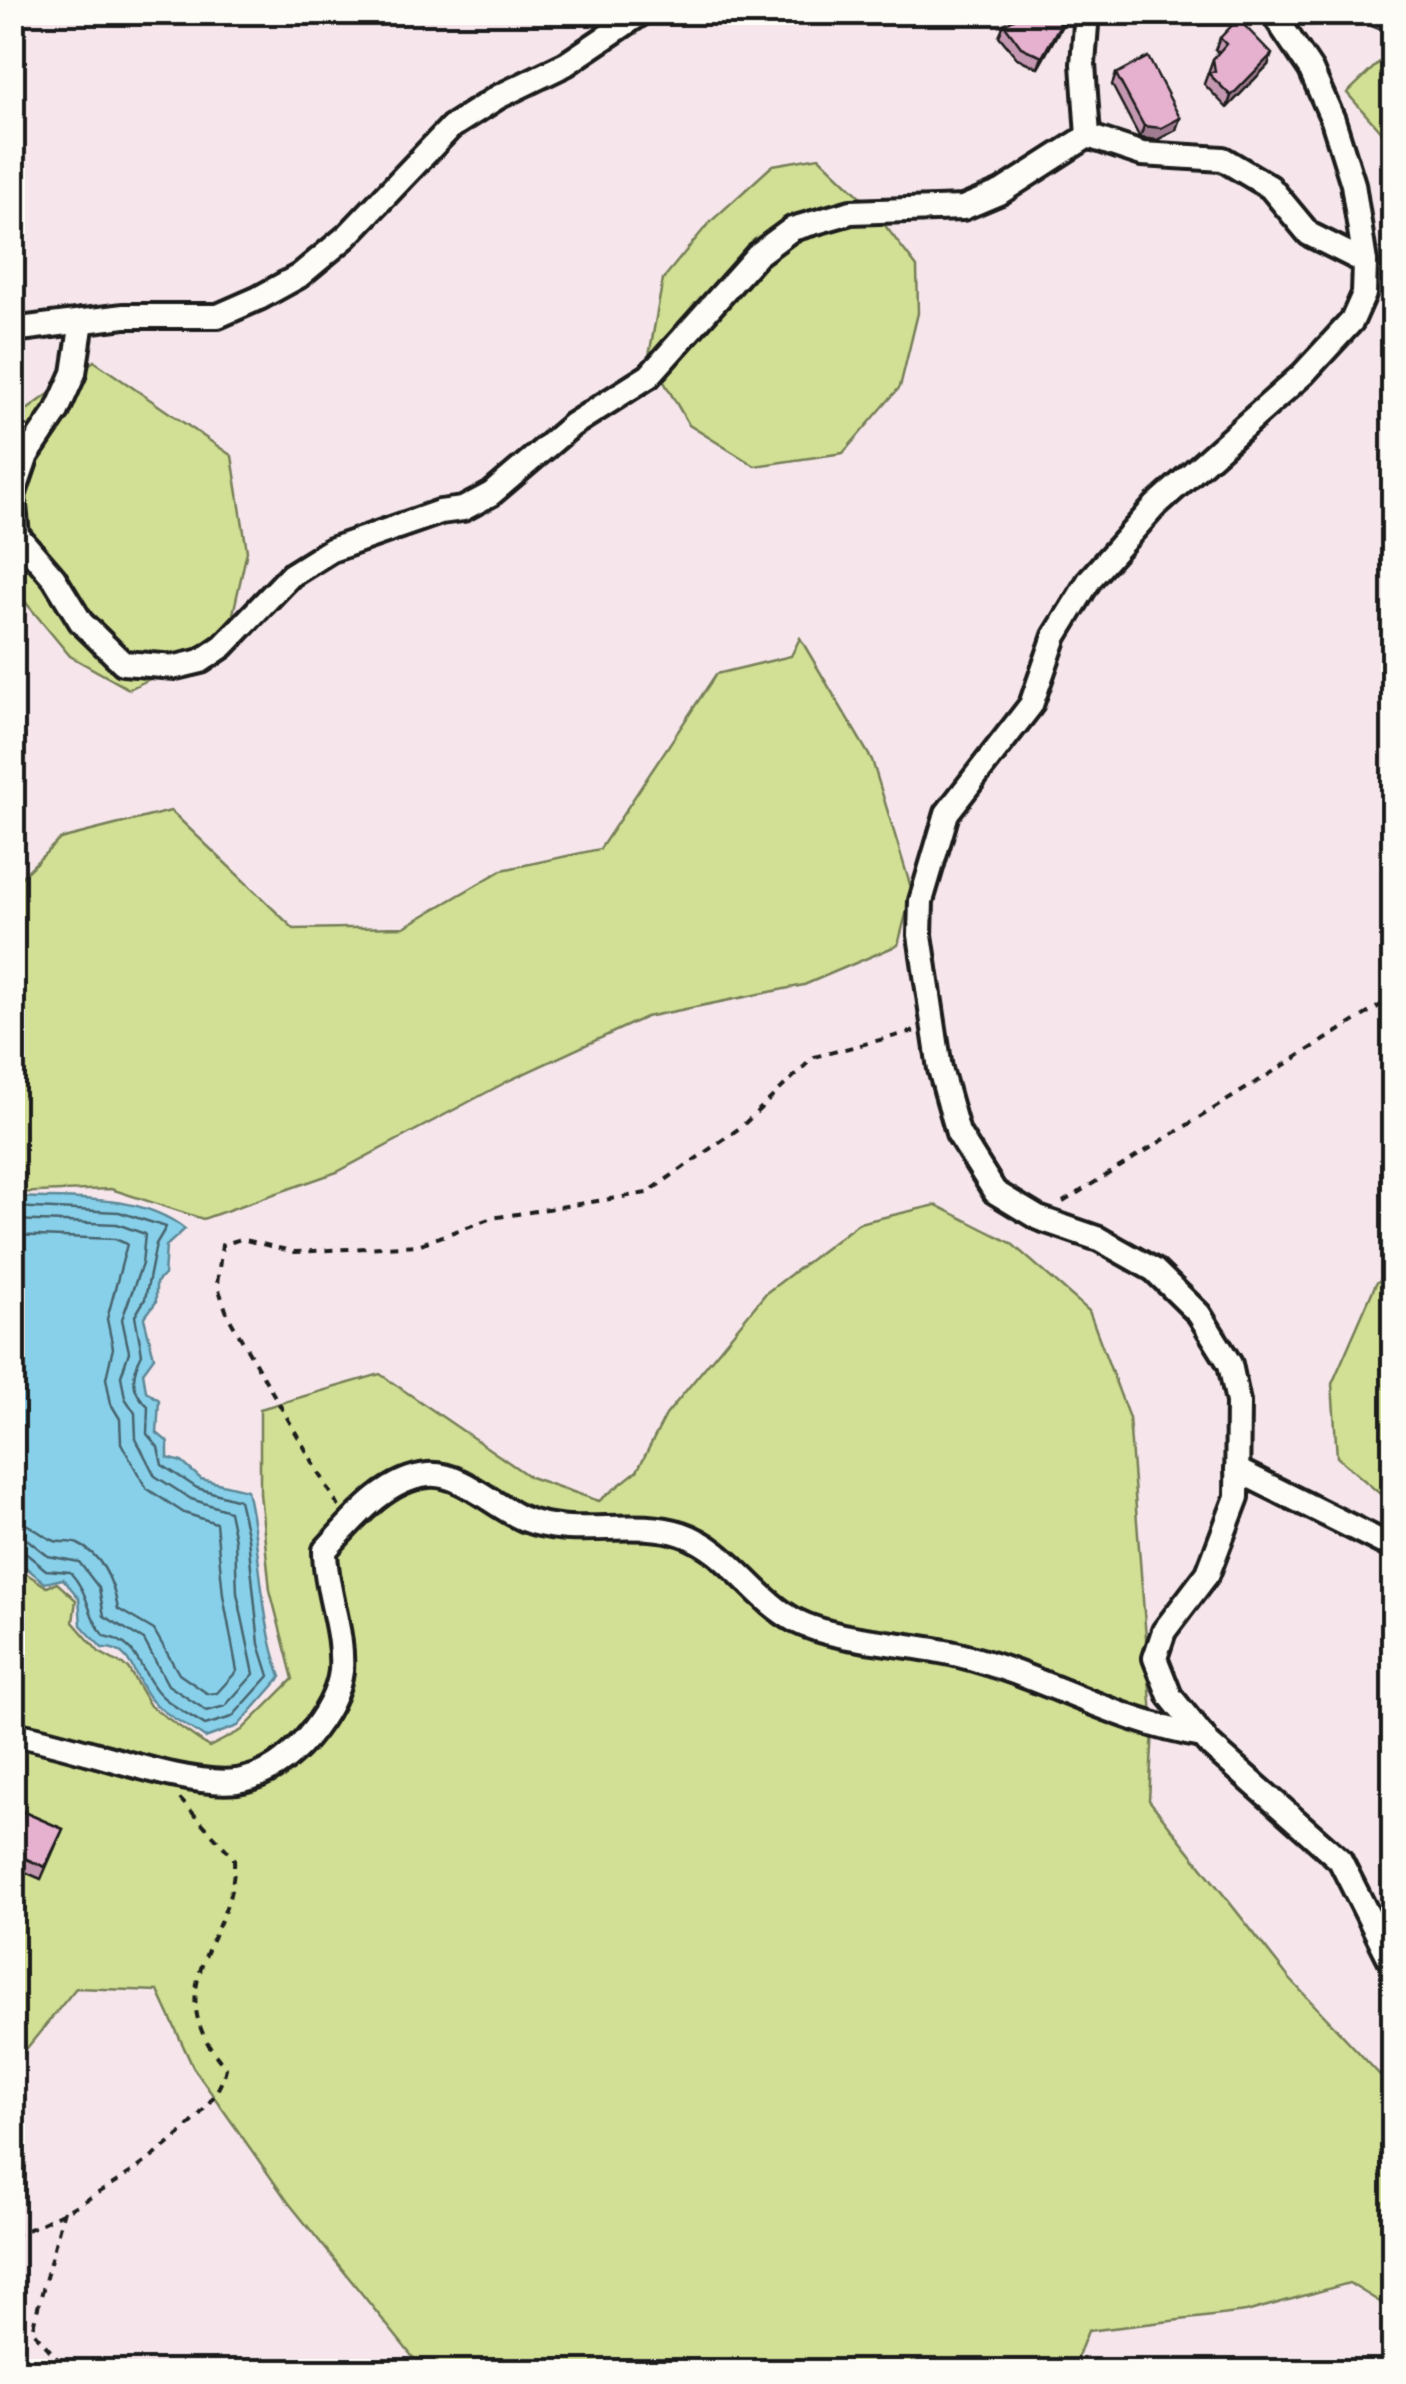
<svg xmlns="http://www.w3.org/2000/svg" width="1406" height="2384" font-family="'Comic Neue',sans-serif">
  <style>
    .green { fill: #d1e094; stroke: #767e58; stroke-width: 2.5 }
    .water { fill: #88d0e9; stroke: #5d8897; stroke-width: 2.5 }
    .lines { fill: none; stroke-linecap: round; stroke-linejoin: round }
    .shore { stroke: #47646e; stroke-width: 2.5 }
    .minor-casing { stroke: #1c1c1c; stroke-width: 30 }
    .path { stroke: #1c1c1c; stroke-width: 4; stroke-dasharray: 8 8; stroke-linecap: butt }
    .minor { stroke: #fdfcf7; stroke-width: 22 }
    .wall { fill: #c598b1; stroke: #1c1c1c; stroke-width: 2.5 }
    .shaded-wall { fill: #a07c90; stroke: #1c1c1c; stroke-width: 2.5 }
    .building { fill: #e5b1ce; stroke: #1c1c1c; stroke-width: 2.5 }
  </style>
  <rect width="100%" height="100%" fill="#f6e6eb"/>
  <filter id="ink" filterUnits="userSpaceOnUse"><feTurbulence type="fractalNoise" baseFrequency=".01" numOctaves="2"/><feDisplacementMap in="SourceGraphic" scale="20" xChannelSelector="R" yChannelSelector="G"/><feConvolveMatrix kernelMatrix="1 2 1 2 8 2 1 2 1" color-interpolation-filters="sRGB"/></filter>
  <g filter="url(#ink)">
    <g class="green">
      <path d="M1393,49V139L1384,135L1347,93Z"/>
      <path d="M819,157L870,206L917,267L918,313L900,387L843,453L755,466L689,425L649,356L663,279L708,224L773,165Z"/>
      <path d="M94,361L232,456L247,551L227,641L129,689L70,656L13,587L12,421Z"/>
      <path d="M800,638L872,760L912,891L898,945L804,985L646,1017L510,1080L337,1172L203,1219L111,1189L13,1193V885L60,839L171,811L294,929L404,927L502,870L600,849L716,674L791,656Z"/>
      <path d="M936,1205L1011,1243L1089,1311L1129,1418L1153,1729L1149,1800L1289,1978L1393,2089V2310L1349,2283L1246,2312L1088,2331L1072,2371H424L288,2202L193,2067L158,1991L76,1988L18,2059L13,2095V1565L47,1587L57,1583L76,1600L73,1622L99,1652L128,1668L150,1706L209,1747L242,1730L293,1679L270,1590L260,1493V1409L380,1374L530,1477L599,1501L637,1471L666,1415L766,1293L859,1223Z"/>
      <path d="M1393,1271V1505L1337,1457L1332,1384L1376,1283Z"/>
    </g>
    <path class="water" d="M12,1197C70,1200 138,1192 185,1229L166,1246L164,1275L156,1283V1302L144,1318L154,1357L143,1372L146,1391L159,1400L157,1433L168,1442V1458L182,1462L201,1479L247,1490C262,1553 259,1616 281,1677L238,1726L205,1738C189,1726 166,1716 152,1701C133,1682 135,1646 102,1648L81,1625L79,1598L63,1579L45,1583L13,1557Z"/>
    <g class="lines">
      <g class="shore">
        <path d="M12,1207L119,1212L166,1227L156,1244L145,1299L135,1316L142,1354C132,1373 129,1390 148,1406L147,1434L158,1447L162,1465L197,1488L239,1500L248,1538L259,1644L269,1676L232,1717L205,1725C190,1715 169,1705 158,1692C137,1667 139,1643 105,1636C85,1614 92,1597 70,1572L46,1570L23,1551L12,1549"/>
        <path d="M12,1220L117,1224L145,1234L142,1264L122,1319L129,1352L121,1376L125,1398L135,1413L136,1439L155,1476L191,1499L229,1511L235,1540L237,1593L254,1674L225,1706L207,1711L168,1685L144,1640L104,1616L99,1588L79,1562L48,1556L28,1540L12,1536"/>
        <path d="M12,1235L115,1239L127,1244L107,1319L113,1348L106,1378L111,1404L120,1419L121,1443L146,1488L184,1513L216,1523L223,1595L237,1671L217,1693L208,1694L179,1674L154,1630L118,1609C114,1585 104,1556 78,1544C70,1541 62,1543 55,1541C38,1535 32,1522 12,1521"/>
      </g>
      <defs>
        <g id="minor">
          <path d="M1087,12L1083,64L1088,136"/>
          <path d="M1272,12L1311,70L1333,120L1353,184L1365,262L1364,294L1352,321L1303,374L1155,506L1090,579L1055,636L1031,705L947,813L921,901L920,935L940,1069L958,1133L995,1192L1038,1218L1099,1239L1154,1270L1199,1314L1230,1364L1238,1402L1237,1497L1208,1573L1164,1631L1155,1658L1170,1696L1209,1744L1340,1860L1394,1967"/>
          <path d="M1088,136L1142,154L1223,159L1270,187L1309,234L1365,262"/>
          <path d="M82,321L74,373L57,411L27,455L13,496L17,535L54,578L81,622L123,663L176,667L201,661L223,646L291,575L331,550L440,512L463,509L491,494L572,425L649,376L757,255L792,229L851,212L963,208L1001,192L1088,136"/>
          <path d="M12,330L124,316H218L259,298L299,276L347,236L451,127L498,97L566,64L643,12"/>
          <path d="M1237,1470L1394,1548"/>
          <path d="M12,1734C75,1743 181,1788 237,1781C267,1776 288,1760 307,1738C323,1719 338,1696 341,1671C344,1630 325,1590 325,1550C352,1521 385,1479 428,1475C462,1472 494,1507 524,1519C574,1539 633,1518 682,1534C729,1550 754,1599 796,1621C840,1643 909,1642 959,1655C1044,1676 1116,1722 1203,1736"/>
        </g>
      </defs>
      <use href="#minor" class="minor-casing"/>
      <g class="path">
        <path d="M1063,1202L1394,997"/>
        <path d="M339,1507L228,1316L217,1284L222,1245L241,1239L295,1252L418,1245L492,1218L647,1193L741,1127L814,1057L915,1031"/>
        <path d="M64,2210L32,2330L69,2372"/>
        <path d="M12,2236C74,2212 212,2135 226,2068C151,1983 238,1939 234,1858L180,1799"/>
      </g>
      <use href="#minor" class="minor"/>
    </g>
    <g class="wall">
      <path d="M1197,12H1237L1224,15L1223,19L1199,25Z"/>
      <path d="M1310,12H1337L1333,24L1311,25Z"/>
      <path d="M1374,12H1394V35L1369,25Z"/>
      <path d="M1065,20L1038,68L1017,58L999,36L1004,24Z"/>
      <path d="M1220,38L1268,65L1227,108L1204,84L1213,59L1219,53L1215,50Z"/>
      <path d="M1116,74L1176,130L1157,140L1140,138L1112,85Z"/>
      <path d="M12,1807L63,1829L41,1879L18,1869L14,1878L12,1877Z"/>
    </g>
    <g class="shaded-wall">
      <path d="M1068,12L1065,20L1038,68L1042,57Z"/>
      <path d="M1153,12H1168L1151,17Z"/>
      <path d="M1208,12H1237L1224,15L1223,19L1199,25L1204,14Z"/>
      <path d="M1337,12L1333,24L1311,25L1315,13Z"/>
      <path d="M1272,54L1268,65L1227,108L1231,96Z"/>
      <path d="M1180,118L1176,130L1157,140L1140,138L1144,126Z"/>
    </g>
    <g class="building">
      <path d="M1028,12H1067L1042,57L1021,47L1004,24Z"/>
      <path d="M1374,12H1394V22L1373,14Z"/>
      <path d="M1238,19L1272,54L1231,96L1208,73L1215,71L1213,59L1226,44L1220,38Z"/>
      <path d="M1148,57L1180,118L1161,128L1144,126L1116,74Z"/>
      <path d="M12,1807L63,1829L45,1867L22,1857L19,1866L12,1863Z"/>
    </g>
  </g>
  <rect width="1406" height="2384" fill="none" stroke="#fdfcf7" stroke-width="50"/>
  <rect x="25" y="25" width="1356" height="2334" fill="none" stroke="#1c1c1c" stroke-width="4" filter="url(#ink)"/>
</svg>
